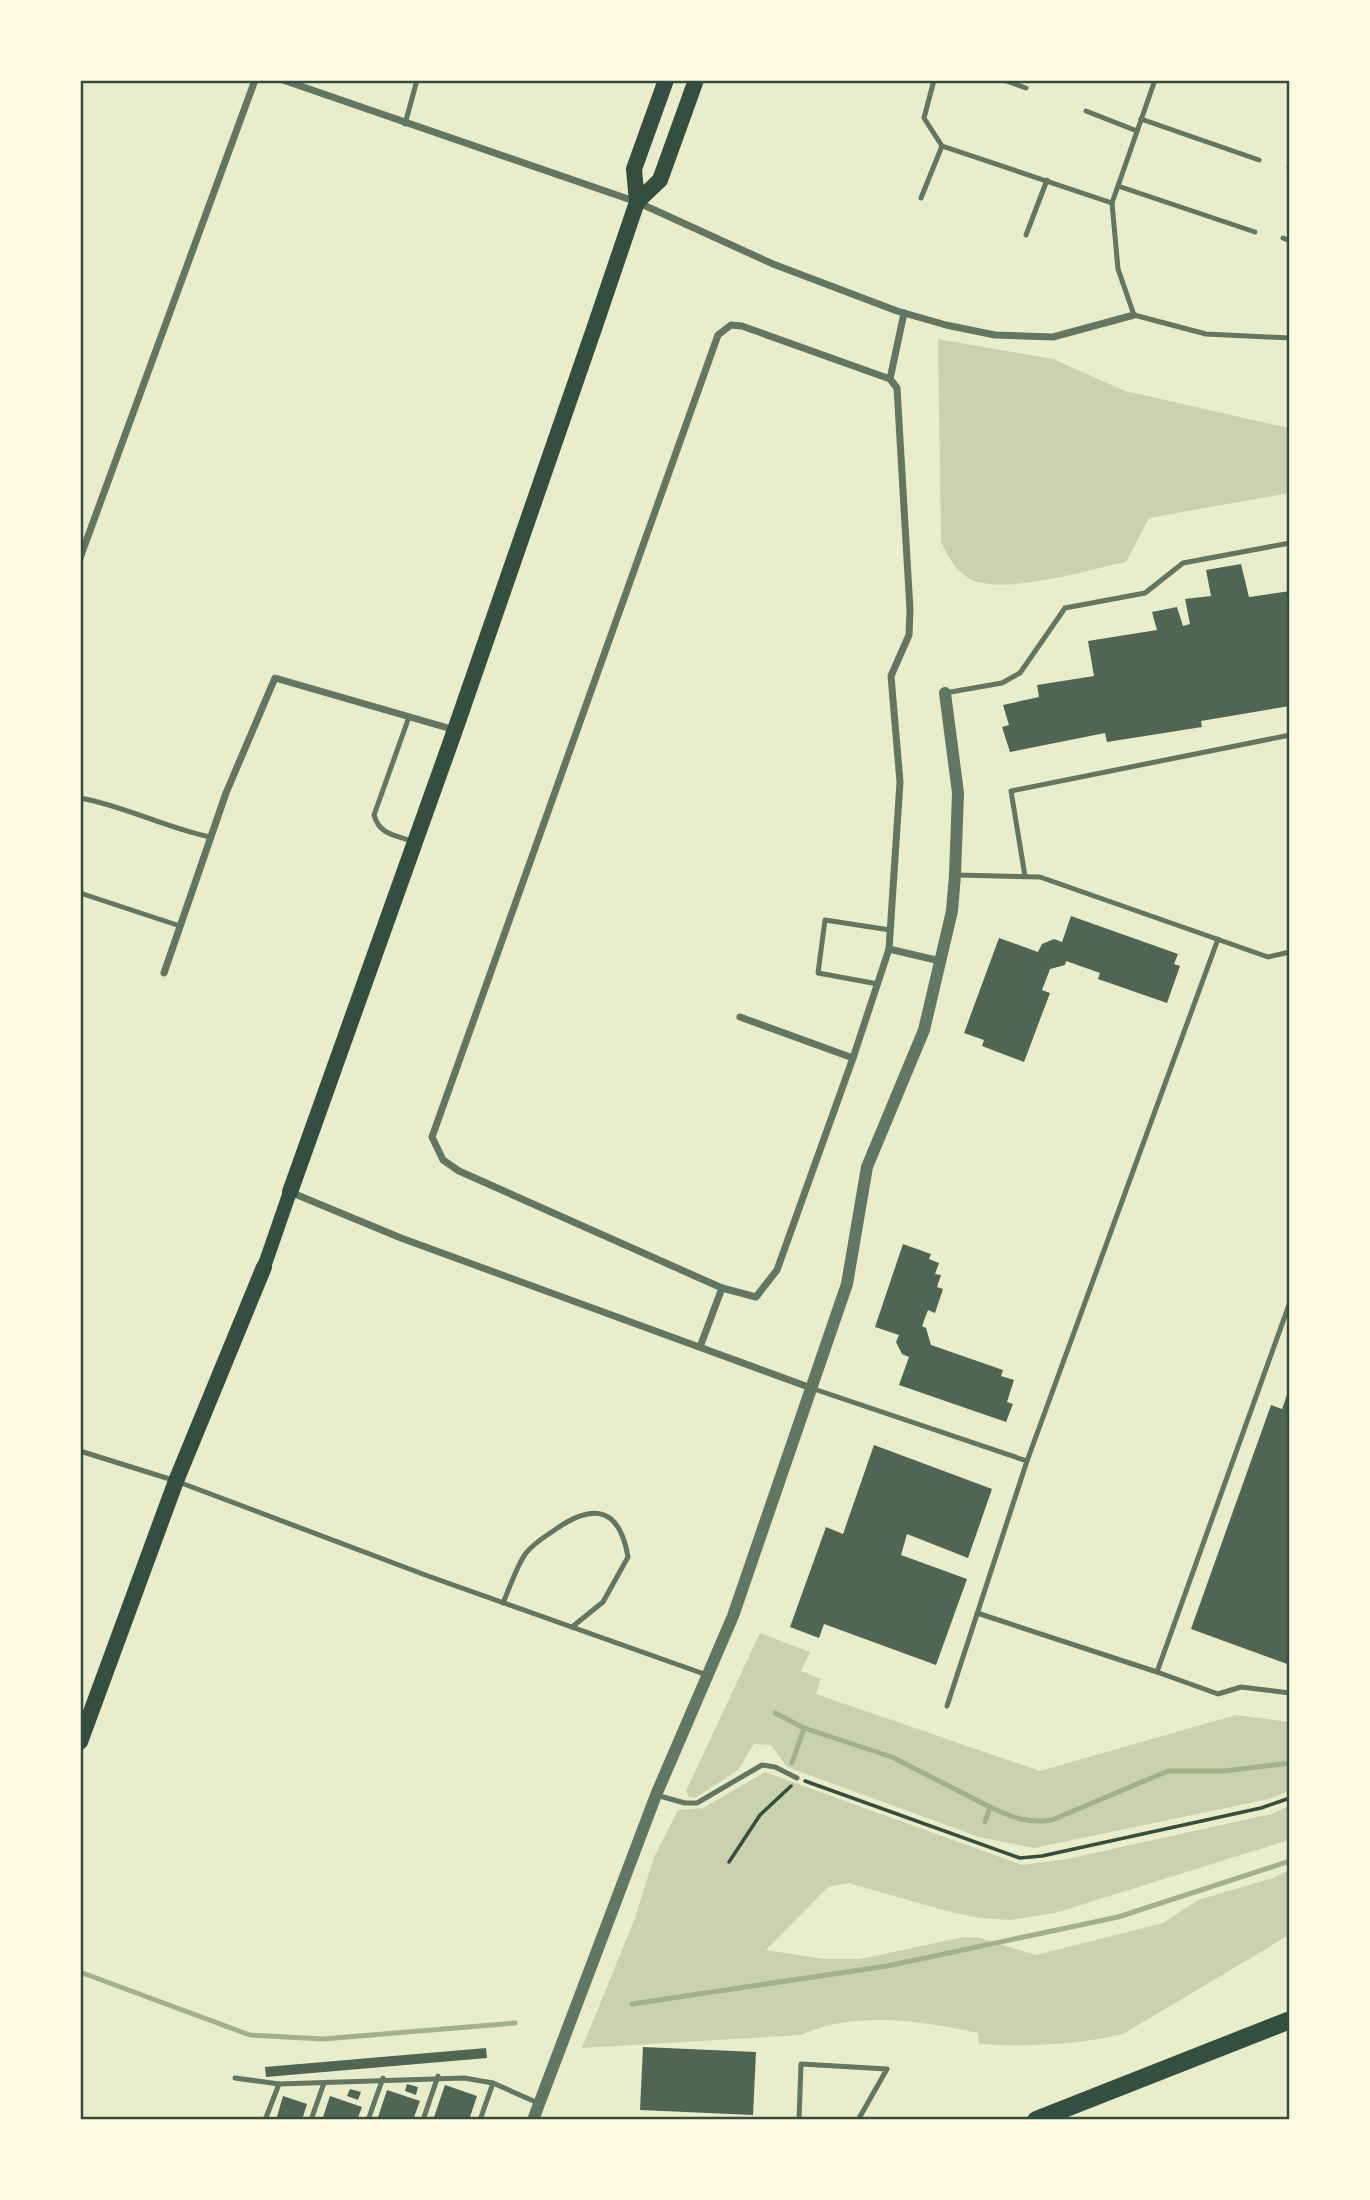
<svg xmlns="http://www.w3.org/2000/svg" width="1370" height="2200" font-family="'DejaVu Sans',sans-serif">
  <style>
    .green { fill: #cad2ad }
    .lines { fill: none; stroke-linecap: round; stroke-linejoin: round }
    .stream { stroke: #a3b18a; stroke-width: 5 }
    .building { fill: #4f6655 }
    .path { stroke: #344e41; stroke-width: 3.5 }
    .service { stroke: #617663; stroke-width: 5 }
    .minor { stroke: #617663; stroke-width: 7 }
    .tertiary { stroke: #617663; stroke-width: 12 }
    .secondary { stroke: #344e41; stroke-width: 14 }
    .primary { stroke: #344e41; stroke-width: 16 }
    .motorway { stroke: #344e41; stroke-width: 18 }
    .neatline { fill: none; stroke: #344e41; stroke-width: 2.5 }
  </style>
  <rect width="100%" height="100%" fill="#e9edc9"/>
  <g class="green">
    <path d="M938,339L1053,359L1125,391L1289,428V493L1149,518L1126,562C1090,569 997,598 967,577C954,568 948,556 941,542Z"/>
    <path d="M760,1633L810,1652L801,1671L821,1679L816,1694L1040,1771L1236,1715L1289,1722V1791L1269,1799L1034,1848L979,1837L787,1767L771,1745L754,1744L738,1770L695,1798L689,1797L686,1791Z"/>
    <path d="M765,1772L1022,1865L1067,1859L1271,1814L1289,1806V1840L1055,1913L1009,1920L979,1918L947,1911L848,1883L828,1887L766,1950L825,1959H860L964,1937L980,1938L1036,1955L1163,1923L1198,1900L1273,1878L1289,1870V1935L1123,2034C1075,2045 1028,2047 979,2044L978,2033C922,2021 854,2010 801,2035L582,2048L635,1918L654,1857L678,1810L703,1808Z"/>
  </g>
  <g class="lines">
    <g class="stream">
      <path d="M775,1713L804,1728L892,1757L990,1807L985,1822"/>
      <path d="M792,1763L804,1728"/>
      <path d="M990,1807C1011,1817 1028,1824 1052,1820L1168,1771H1224L1290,1763"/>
      <path d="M80,1972L250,2035L323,2039L515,2023"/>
      <path d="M632,2004L887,1966L1118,1917L1290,1861"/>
    </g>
  </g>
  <g class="building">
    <path d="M1241,564L1249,597L1290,591V706L1201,721L1202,727L1107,742L1105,733L1010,752L1002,727L1009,725L1003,705L1039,697L1037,685L1094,676L1088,641L1157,630L1152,612L1177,607L1183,626L1190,624L1185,599L1211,596L1206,570Z"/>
    <path d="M1071,916L1178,954L1174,964L1180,966L1167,1003L1098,979L1100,973L1066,961L1065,965L1050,969L1042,990L1050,993L1024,1062L982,1046L984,1040L964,1033L999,938L1038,952L1042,944L1054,939L1062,942Z"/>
    <path d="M903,1244L931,1254L929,1259L939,1263L935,1274L941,1275L937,1287L943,1289L935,1313L928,1310L922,1326L926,1328L931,1345L1003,1370L1001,1376L1014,1380L1007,1402L1013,1404L1006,1422L899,1385L909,1357L902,1354L896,1342L899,1335L875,1327Z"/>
    <path d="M1289,1389L1290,1390V1665L1191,1629L1271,1405L1282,1409Z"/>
    <path d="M874,1445L992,1489L968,1558L907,1534L901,1555L967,1579L936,1665L824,1624L819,1638L790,1627L826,1527L843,1534Z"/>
    <path d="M643,2047L756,2052L753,2115L640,2110Z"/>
    <path d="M486,2048L487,2058L266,2077L265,2067Z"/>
    <path d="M407,2084L418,2087L416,2095L405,2091Z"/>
    <path d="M445,2085L477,2096L469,2120H433Z"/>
    <path d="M350,2089L361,2092L358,2100L347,2096Z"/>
    <path d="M387,2090L420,2101L413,2120H377Z"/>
    <path d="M283,2096L307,2104L302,2120H276Z"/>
    <path d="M330,2096L362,2107L357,2120H322Z"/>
  </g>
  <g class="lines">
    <g class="path">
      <path d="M805,1781L1020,1858L1042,1856L1261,1808L1290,1798"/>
      <path d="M729,1862L760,1815L791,1786"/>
    </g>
    <g class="service">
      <path d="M934,80L924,118L942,146"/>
      <path d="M1004,80L1026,88"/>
      <path d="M1155,80L1112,203L1118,269L1134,315L1206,334L1290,338"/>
      <path d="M1086,111L1137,131"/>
      <path d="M1141,119L1259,160"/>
      <path d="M405,124L417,80"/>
      <path d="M942,146L1112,203"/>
      <path d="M1289,167H1290"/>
      <path d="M1118,186L1255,232"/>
      <path d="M921,198L942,146"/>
      <path d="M1026,235L1047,180"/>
      <path d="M1283,238L1290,241"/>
      <path d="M945,693L1002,683L1020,673L1065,608L1145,593L1183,563L1290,543"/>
      <path d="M409,717L374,815C379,834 394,835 412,841"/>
      <path d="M80,798C125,806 166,828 210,837"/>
      <path d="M957,875L1040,877L1268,957L1290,952"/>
      <path d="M1025,876L1011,791L1290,735"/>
      <path d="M80,893L180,926"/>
      <path d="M878,984L818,973L825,920L890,930"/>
      <path d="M811,1388L1027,1461"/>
      <path d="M80,1451L176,1481L428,1576L707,1675"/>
      <path d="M503,1603C510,1587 516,1567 526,1553C534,1543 546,1536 556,1529C595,1502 620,1509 628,1557L603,1602L572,1627"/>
      <path d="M977,1613L1157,1672L1290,1302"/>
      <path d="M1157,1672L1218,1694L1241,1687L1290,1693"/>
      <path d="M947,1706L1027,1461L1218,939"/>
      <path d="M656,1795L685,1803H697L762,1765L775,1767L797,1778"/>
      <path d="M235,2078L279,2084L464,2078L493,2083L538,2103"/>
      <path d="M265,2120L279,2084"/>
      <path d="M311,2120L324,2083"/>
      <path d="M368,2120L383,2078"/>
      <path d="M423,2120L438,2076"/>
      <path d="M480,2120L493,2083"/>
      <path d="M799,2120L801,2064L887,2069L858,2120"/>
    </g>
    <g class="minor">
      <path d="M283,80L637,202L773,264L897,311L946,325L995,335L1053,337L1134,315"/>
      <path d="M890,379L904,313"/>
      <path d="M80,558L255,80"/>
      <path d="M889,949L940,961"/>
      <path d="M164,973L226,793L275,678L455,730"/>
      <path d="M290,1192L401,1238L811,1388"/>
      <path d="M722,1288L459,1171L443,1160L432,1137L718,335L731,325L742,326L890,379L897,388L910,610L909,635L891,676L900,782L889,949L853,1058"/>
      <path d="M700,1347L722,1288L756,1297L777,1270L853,1058L740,1017"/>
    </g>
    <path class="tertiary" d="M533,2120L656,1795L733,1616L847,1284L867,1167L924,1030L952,911L955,875L958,793L945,693"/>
    <path class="secondary" d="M264,1267L290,1192"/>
    <g class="primary">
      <path d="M637,202L660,180L696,80"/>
      <path d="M290,1192L455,730L595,326L637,202L634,169L666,80"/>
      <path d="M80,1742L176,1481L264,1267"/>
    </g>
    <path class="motorway" d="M1036,2120L1290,2020"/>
  </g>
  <rect width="1370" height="2200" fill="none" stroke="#fefae0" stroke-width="164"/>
  <rect x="82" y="82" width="1206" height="2036" class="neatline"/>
</svg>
